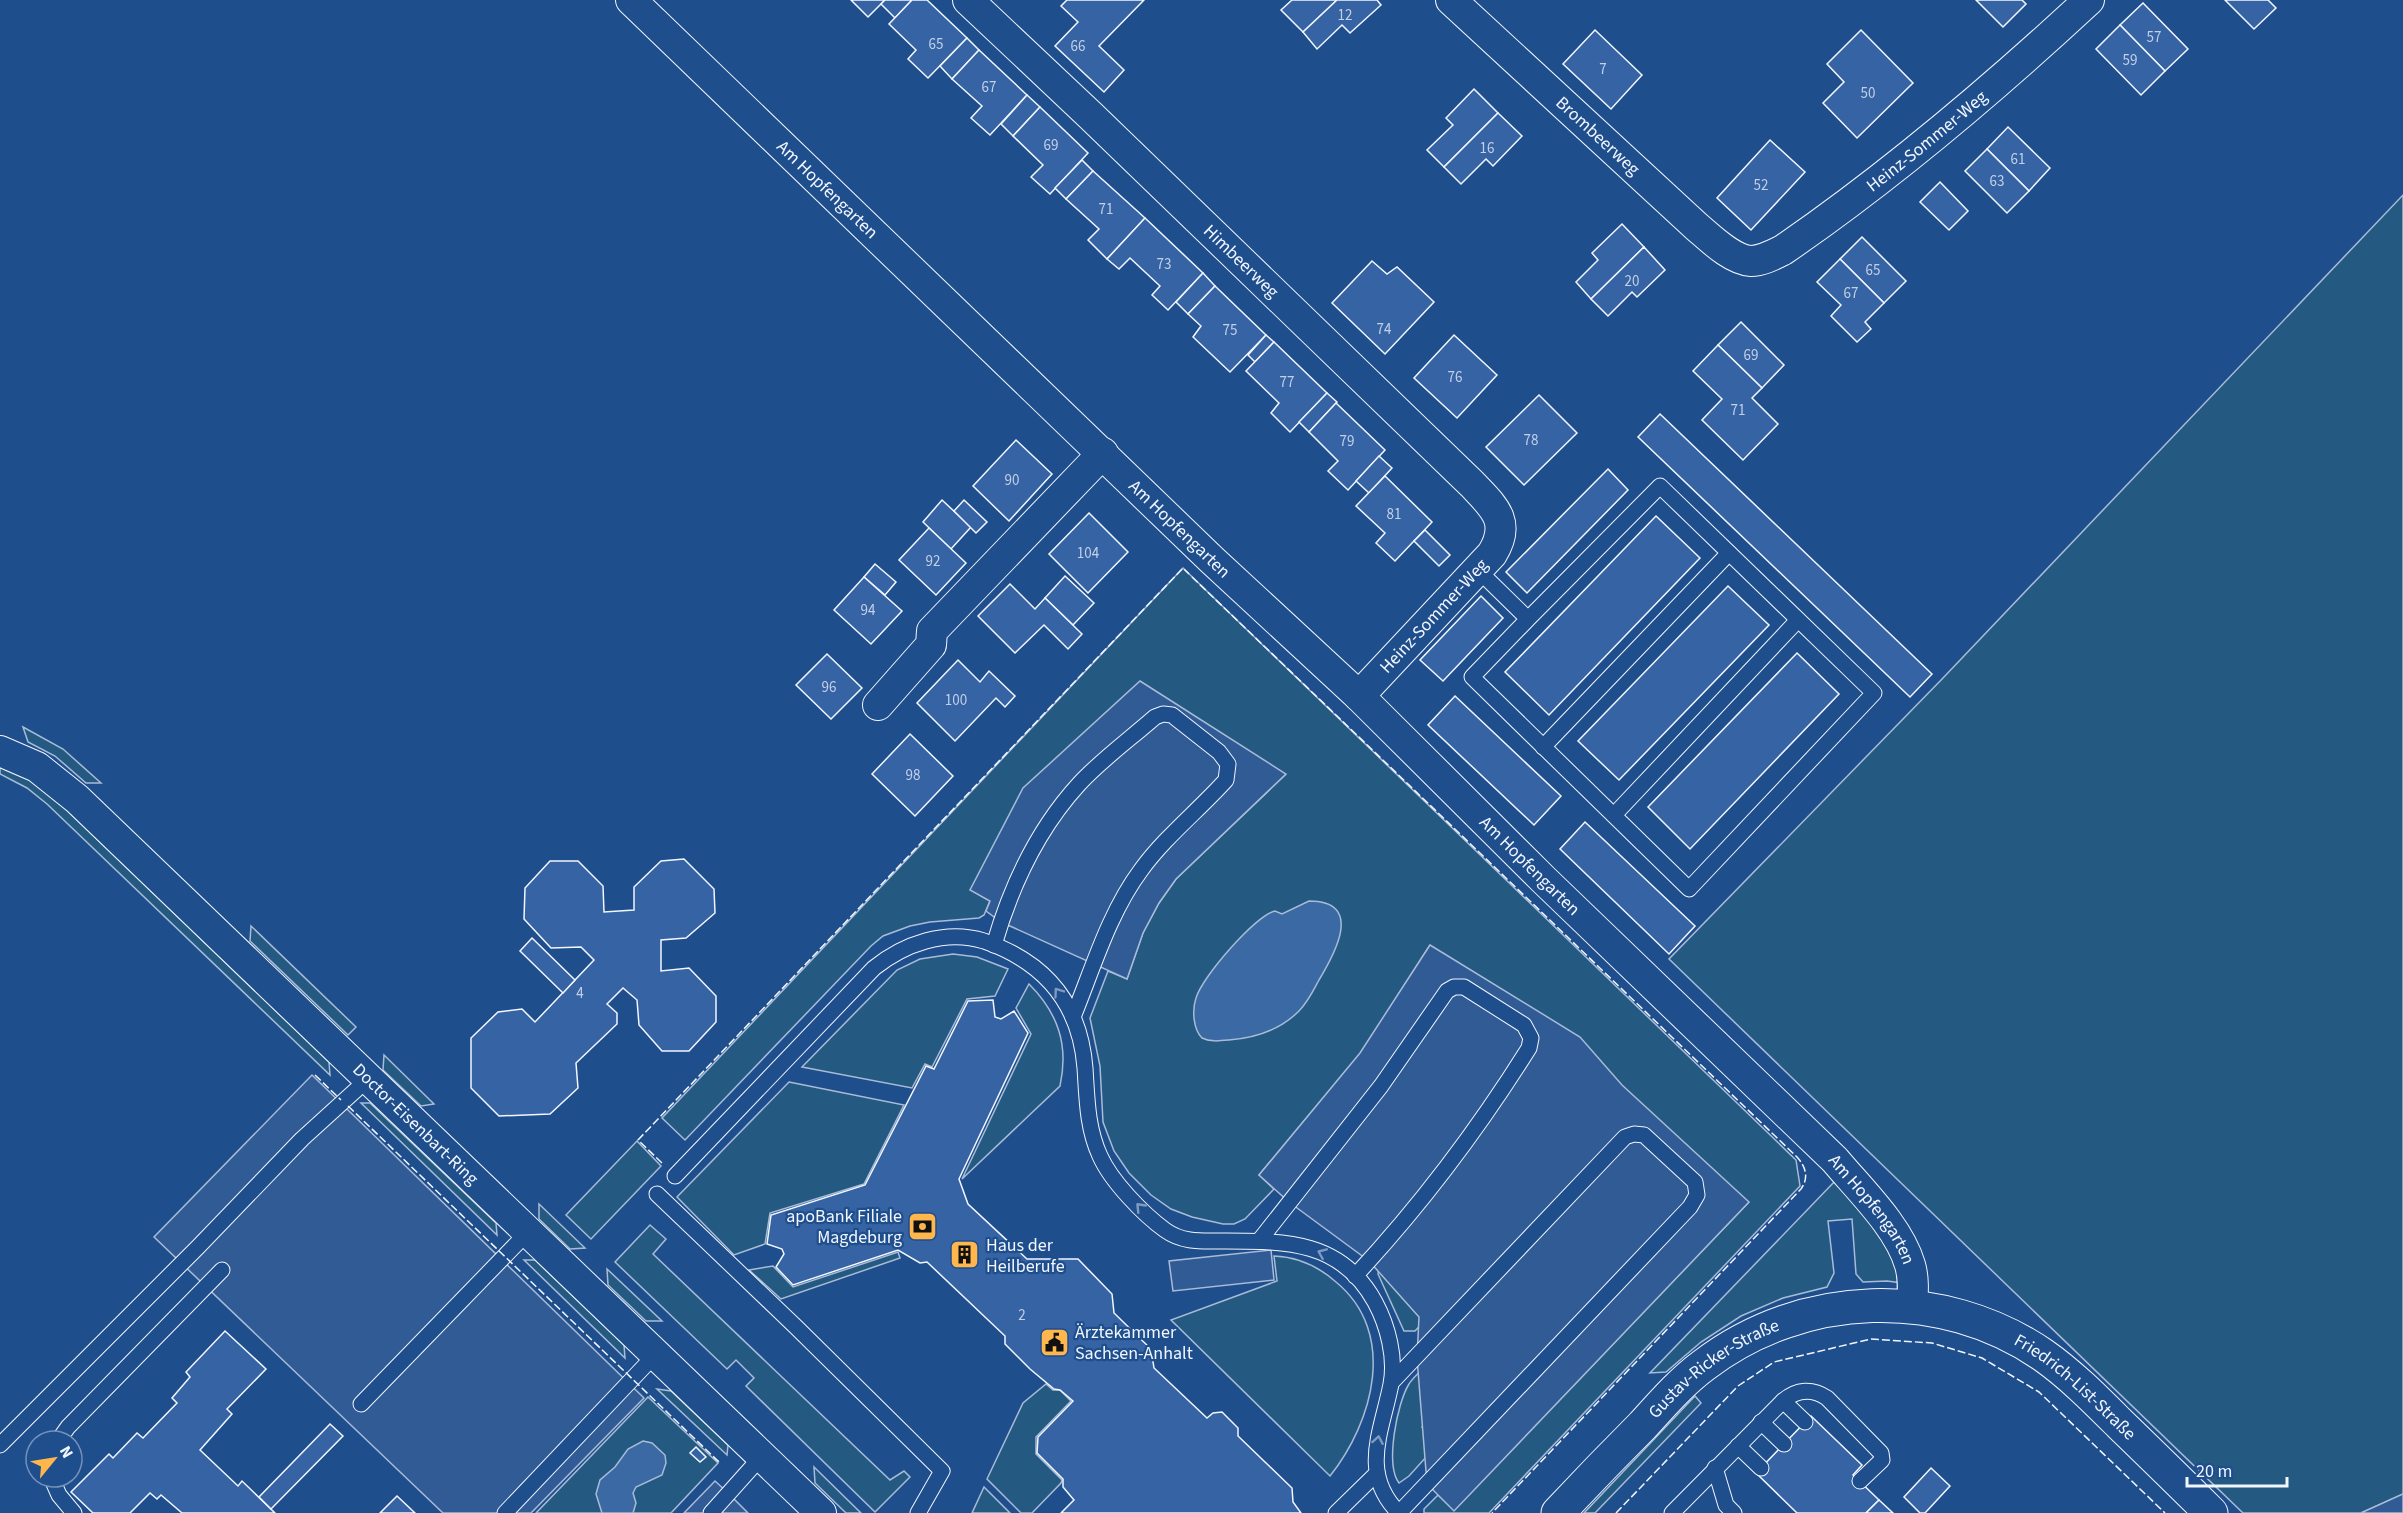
<svg xmlns="http://www.w3.org/2000/svg" width="2403" height="1513" font-family="'Source Sans 3',sans-serif">
  <style>
    .green { fill: #245a82; stroke: #a8bbd7; stroke-width: 1.5 }
    .parking { fill: #305b95; stroke: #a8bbd7; stroke-width: 1.5 }
    .water { fill: #3b69a3; stroke: #a8bbd7; stroke-width: 1.5 }
    .building { fill: #3563a3; stroke: #f2f6ff; stroke-width: 1.5 }
    .lines { fill: none; stroke-linecap: round; stroke-linejoin: round }
    .service-casing { stroke: #f2f6ff; stroke-width: 17 }
    .minor-casing { stroke: #f2f6ff; stroke-width: 32 }
    .tertiary-casing { stroke: #f2f6ff; stroke-width: 35 }
    .service { stroke: #1f4e8c; stroke-width: 15 }
    .minor { stroke: #1f4e8c; stroke-width: 30 }
    .tertiary { stroke: #1f4e8c; stroke-width: 33 }
    .fence { stroke: #f2f6ff; stroke-width: 1.5; stroke-dasharray: 8 3; stroke-linecap: butt }
    .oneway { stroke: #7e9ac0 }
    .labels { text-anchor: middle; dominant-baseline: central; stroke-width: 4.5; stroke-linejoin: round; paint-order: stroke }
    .number-label { font-size: 15px; fill: #c3d1e8 }
    .street-label { font-size: 18px; fill: #f2f6ff; stroke: #1f4e8c }
    .poi-label { font-size: 18px; fill: #f2f6ff; stroke: #1f4e8c; text-anchor: start }
  </style>
  <rect width="100%" height="100%" fill="#1f4e8c"/>
  <g class="green">
    <path d="M2403,195V1494L2361,1513H2243L1669,959L1943,678Z"/>
    <path d="M1183,568L1796,1160L1800,1186L1489,1513H1424V1509L1438,1495L1454,1510L1749,1202L1438,1307L1415,1331H1404L1378,1274L1430,945L1360,1054L1259,1175L1274,1189L1245,1219L1234,1224H1223L1192,1217L1171,1209L1151,1195L1129,1173L1114,1151L1103,1122L1100,1066L1090,1018L1108,971L1127,979L1143,933L1159,903L1176,879L1286,774L971,890L990,901L984,915L979,918L930,922L910,926L883,936L871,946L685,1140L662,1118Z"/>
    <path d="M23,727L63,749L101,783H86L55,756L28,742Z"/>
    <path d="M0,767L28,779L53,797L329,1062L330,1075L47,804L27,788L0,774Z"/>
    <path d="M251,926L356,1027L348,1035L250,941Z"/>
    <path d="M953,954L977,957L1008,969L995,996L967,999L932,1067L925,1064L912,1088L802,1067L897,970L920,959Z"/>
    <path d="M1029,984C1058,1013 1069,1045 1060,1086L962,1179L1031,1034L1016,1008Z"/>
    <path d="M384,1055L434,1104L421,1106L383,1070Z"/>
    <path d="M789,1082L904,1105L864,1184L770,1213L765,1244L734,1255L677,1197Z"/>
    <path d="M361,1103H370L496,1223L497,1235Z"/>
    <path d="M637,1141L661,1166L591,1239L566,1215Z"/>
    <path d="M1837,1179L1875,1209L1910,1284L1887,1281L1863,1282L1856,1274L1852,1219L1828,1221L1834,1273L1827,1287L1783,1298L1741,1316L1701,1342L1666,1372L1650,1373Z"/>
    <path d="M539,1204L585,1248L570,1249L539,1219Z"/>
    <path d="M650,1225L666,1239L653,1254L890,1480L904,1471L910,1477L875,1512L746,1386L754,1378L736,1360L727,1369L615,1262Z"/>
    <path d="M898,1252L900,1258L781,1299L749,1270L773,1266L793,1287Z"/>
    <path d="M1274,1256C1299,1257 1318,1266 1336,1282C1398,1333 1373,1422 1330,1476L1171,1320L1277,1281Z"/>
    <path d="M524,1260H535L624,1345L625,1358Z"/>
    <path d="M607,1269L662,1321H646L608,1285Z"/>
    <path d="M1428,1364L1445,1401L1422,1427L1437,1445L1409,1476L1399,1483C1385,1465 1397,1403 1409,1384C1413,1377 1422,1370 1428,1364Z"/>
    <path d="M1046,1384L1053,1390H1060L1071,1401L1036,1437V1454L1062,1480L1061,1483L1032,1513H1021L987,1479L1023,1403Z"/>
    <path d="M657,1389L671,1391L728,1445L727,1455Z"/>
    <path d="M1695,1396L1701,1403L1595,1513H1584Z"/>
    <path d="M648,1397L718,1463L671,1513H536Z"/>
    <path d="M814,1467L861,1513H846L815,1483Z"/>
    <path d="M984,1487L1010,1513H972Z"/>
  </g>
  <g class="parking">
    <path d="M1140,681L1286,774L1176,879L1159,903L1143,933L1127,979L1001,922L986,911L990,901L970,890L1023,788Z"/>
    <path d="M1430,945L1580,1037L1622,1085L1749,1202L1454,1511L1427,1484L1417,1358L1419,1317L1369,1261L1289,1202L1259,1175L1360,1053Z"/>
    <path d="M312,1075L644,1398L531,1513H443L154,1237Z"/>
    <path d="M1271,1250L1274,1280L1173,1291L1169,1261Z"/>
    <path d="M715,1481L729,1494L748,1513H684Z"/>
    <path d="M2403,1494V1513H2361Z"/>
  </g>
  <g class="water">
    <path d="M1309,901C1365,901 1334,955 1319,980C1313,991 1308,1002 1299,1011C1280,1030 1255,1038 1229,1040C1219,1041 1210,1042 1202,1038C1193,1029 1192,1010 1196,998C1202,977 1255,916 1275,911L1282,914Z"/>
    <path d="M643,1441L652,1443L665,1455L666,1463L662,1475L636,1487L633,1493L636,1503L633,1513H602L596,1494L600,1480L615,1467L628,1449Z"/>
  </g>
  <g class="building">
    <path d="M851,0H885L868,17Z"/>
    <path d="M885,0H912L895,18L881,4Z"/>
    <path d="M912,0H927L967,38L928,78L908,59L916,50L889,24Z"/>
    <path d="M1067,0H1144L1099,46L1124,70L1104,92L1055,46L1078,22L1061,6Z"/>
    <path d="M1292,0H1337L1303,32L1281,10Z"/>
    <path d="M1337,0H1377L1381,5L1350,33L1342,25L1317,49L1303,32Z"/>
    <path d="M1976,0H2022L2026,4L2003,27Z"/>
    <path d="M2225,0H2268L2276,8L2254,29Z"/>
    <path d="M2143,3L2188,49L2165,71L2120,25Z"/>
    <path d="M2120,25L2165,71L2141,95L2096,49Z"/>
    <path d="M1595,30L1642,75L1611,109L1563,64Z"/>
    <path d="M1861,30L1913,83L1857,138L1823,103L1844,82L1827,64Z"/>
    <path d="M967,38L979,50L952,79L940,66Z"/>
    <path d="M979,50L1027,95L990,135L971,118L982,106L952,79Z"/>
    <path d="M1474,89L1498,113L1444,167L1427,150L1453,125L1446,118Z"/>
    <path d="M1027,95L1040,107L1013,136L1001,124Z"/>
    <path d="M1040,107L1088,153L1050,194L1031,177L1043,165L1013,136Z"/>
    <path d="M1498,113L1522,136L1493,166L1486,159L1461,184L1444,167Z"/>
    <path d="M2008,127L2050,168L2029,191L1987,149Z"/>
    <path d="M1770,140L1805,172L1751,230L1717,198Z"/>
    <path d="M1987,149L2029,191L2007,213L1965,171Z"/>
    <path d="M1082,160L1093,171L1066,199L1055,188Z"/>
    <path d="M1093,171L1145,218L1107,259L1088,240L1099,229L1066,199Z"/>
    <path d="M1940,182L1968,211L1949,230L1920,202Z"/>
    <path d="M1145,218L1203,273L1168,310L1152,295L1160,286L1130,258L1119,269L1107,259Z"/>
    <path d="M1622,224L1644,247L1591,299L1576,282L1598,260L1592,253Z"/>
    <path d="M1862,237L1906,281L1884,303L1840,259Z"/>
    <path d="M1644,247L1665,270L1637,297L1632,292L1608,316L1591,299Z"/>
    <path d="M1840,259L1884,303L1865,322L1871,329L1857,342L1831,316L1841,305L1817,282Z"/>
    <path d="M1372,261L1387,274L1397,267L1434,302L1385,354L1332,303Z"/>
    <path d="M1203,273L1215,286L1188,314L1176,302Z"/>
    <path d="M1215,286L1266,335L1230,372L1193,337L1201,326L1188,314Z"/>
    <path d="M1741,322L1784,365L1762,388L1718,345Z"/>
    <path d="M1266,335L1274,342L1255,362L1248,355Z"/>
    <path d="M1454,335L1497,375L1457,418L1414,378Z"/>
    <path d="M1274,342L1327,393L1290,432L1271,413L1279,403L1246,371Z"/>
    <path d="M1718,345L1762,388L1752,398L1778,424L1743,460L1702,420L1722,399L1693,371Z"/>
    <path d="M1327,393L1337,402L1309,432L1299,422Z"/>
    <path d="M1539,395L1577,433L1524,485L1486,447Z"/>
    <path d="M1336,403L1385,450L1348,490L1328,471L1338,461L1309,432Z"/>
    <path d="M1660,414L1932,674L1910,697L1638,437Z"/>
    <path d="M1016,440L1052,474L1009,521L973,486Z"/>
    <path d="M1379,456L1392,468L1369,493L1356,481Z"/>
    <path d="M1608,469L1628,490L1527,593L1506,572Z"/>
    <path d="M1385,476L1432,522L1395,561L1376,543L1385,533L1356,506Z"/>
    <path d="M942,500L971,527L951,549L923,522Z"/>
    <path d="M964,500L987,522L976,533L954,511Z"/>
    <path d="M1089,513L1128,552L1088,593L1049,554Z"/>
    <path d="M1656,516L1700,558L1549,715L1505,672Z"/>
    <path d="M929,528L966,563L936,595L899,560Z"/>
    <path d="M1425,530L1450,555L1439,566L1414,541Z"/>
    <path d="M875,564L896,582L885,595L864,577Z"/>
    <path d="M1065,576L1094,603L1073,625L1045,598Z"/>
    <path d="M864,577L902,611L871,644L834,610Z"/>
    <path d="M1010,584L1035,609L1045,598L1082,634L1068,649L1044,625L1015,653L978,616Z"/>
    <path d="M1728,586L1769,625L1619,780L1578,741Z"/>
    <path d="M1481,596L1503,618L1443,681L1420,660Z"/>
    <path d="M1797,653L1839,694L1690,849L1648,807Z"/>
    <path d="M827,654L862,688L831,719L796,685Z"/>
    <path d="M958,660L980,682L989,671L1015,696L1005,707L996,698L955,741L917,703Z"/>
    <path d="M1455,696L1561,796L1534,825L1428,725Z"/>
    <path d="M910,734L953,776L915,816L872,774Z"/>
    <path d="M1585,822L1695,926L1669,954L1560,849Z"/>
    <path d="M684,859L714,889L715,913L686,938L661,940V971L689,968L716,996V1022L689,1051H662L639,1025L637,1000L623,988L607,1004L617,1013V1024L576,1063L578,1088L550,1114L499,1116L471,1088V1038L498,1012L522,1009L535,1022L594,960L581,947L551,948L524,919L525,888L550,861H578L603,886L604,912L634,910V887L661,861Z"/>
    <path d="M532,938L575,980L563,993L520,951Z"/>
    <path d="M993,1000L995,1017L1001,1019L1014,1011L1028,1033L959,1179L968,1204L1027,1259H1078L1112,1294L1114,1313L1151,1349L1154,1368L1207,1418L1213,1413L1222,1412L1238,1428V1436L1292,1488L1293,1502L1301,1513H1061L1074,1500L1063,1487V1479L1037,1453L1038,1437L1073,1401L1060,1390L1054,1389L1030,1369L1005,1344V1336L927,1262L920,1263L898,1250L793,1285L776,1267L784,1254L782,1249L767,1244L771,1215L865,1185L926,1066L934,1069L968,1001Z"/>
    <path d="M225,1331L266,1369L227,1409L232,1414L200,1450L238,1486L242,1481L275,1513H182L161,1495L157,1499L150,1493L130,1513H93L71,1492L109,1454L113,1458L137,1433L143,1438L177,1403L172,1398L190,1377L186,1372Z"/>
    <path d="M1811,1416L1862,1465L1853,1475L1879,1500L1866,1513H1797L1756,1473Z"/>
    <path d="M330,1424L343,1436L271,1509L259,1497Z"/>
    <path d="M696,1447L706,1457L700,1462L690,1453Z"/>
    <path d="M1931,1468L1950,1486L1925,1513H1920L1904,1497Z"/>
    <path d="M397,1496L415,1513H380Z"/>
    <path d="M1879,1500L1893,1513H1866Z"/>
  </g>
  <g class="lines">
    <defs>
      <g id="service">
        <path d="M1477,569L1528,619L1472,677L1689,889L1874,693L1660,486L1528,619"/>
        <path d="M1543,747L1729,553"/>
        <path d="M1614,815L1798,620"/>
        <path d="M994,945C1011,886 1037,830 1079,784C1101,760 1130,739 1155,717L1163,714L1172,715L1219,752L1228,764L1226,780C1198,811 1165,837 1141,870C1109,913 1093,968 1073,1017"/>
        <path d="M675,1176L874,968C904,944 945,929 984,941C1045,962 1080,1003 1085,1068C1087,1098 1087,1128 1100,1156C1111,1181 1143,1214 1165,1230C1183,1243 1202,1241 1223,1241C1285,1241 1341,1240 1375,1302C1388,1326 1396,1358 1391,1384C1382,1431 1359,1473 1399,1513L1690,1207L1697,1195L1695,1182L1644,1135L1634,1134L1625,1137L1391,1383"/>
        <path d="M657,1194L796,1327L942,1471L918,1513"/>
        <path d="M1259,1241L1381,1086L1447,991L1454,987H1464L1524,1025L1531,1038L1529,1048C1477,1131 1422,1204 1355,1276"/>
        <path d="M1783,1401L1805,1422"/>
        <path d="M361,1404L529,1231"/>
        <path d="M1761,1422L1784,1444"/>
        <path d="M58,1441L68,1427L222,1270"/>
        <path d="M0,1445L198,1247L302,1139L368,1079"/>
        <path d="M1738,1446L1761,1468"/>
        <path d="M1715,1468L1726,1505L1734,1513"/>
        <path d="M51,1477L59,1495L74,1513"/>
        <path d="M505,1513L656,1354"/>
        <path d="M711,1513L762,1456"/>
        <path d="M1336,1513L1377,1473"/>
        <path d="M1672,1513L1783,1401C1797,1389 1812,1388 1827,1398L1881,1453L1882,1460L1860,1481"/>
      </g>
      <g id="minor">
        <path id="s1" d="M631,0L1212,560L1359,696L1544,880L1835,1160C1860,1190 1899,1227 1910,1265C1914,1278 1913,1292 1912,1306"/>
        <path id="s2" d="M968,0L1090,115L1472,484C1494,507 1512,522 1492,554L1359,696"/>
        <path id="s3" d="M1451,0L1697,227C1710,238 1732,260 1751,261C1762,261 1773,255 1783,250C1892,175 1992,90 2089,0"/>
        <path d="M878,705L931,645L932,631L1103,453"/>
        <path id="s4" d="M0,751L37,767L77,799L821,1513"/>
      </g>
      <g id="tertiary">
        <path id="s5" d="M1558,1513C1586,1483 1614,1454 1643,1425C1662,1404 1681,1382 1704,1365C1802,1290 1941,1285 2043,1355C2070,1374 2094,1398 2117,1421C2149,1452 2180,1482 2211,1513"/>
      </g>
    </defs>
    <use href="#service" class="service-casing"/>
    <use href="#minor" class="minor-casing"/>
    <use href="#tertiary" class="tertiary-casing"/>
    <use href="#service" class="service"/>
    <use href="#minor" class="minor"/>
    <use href="#tertiary" class="tertiary"/>
    <g class="fence">
      <path d="M1192,577L1797,1157C1806,1167 1809,1178 1801,1189L1492,1513"/>
      <path d="M315,1075L341,1100"/>
      <path d="M348,1106L720,1463"/>
      <path d="M662,1163L638,1140L1183,568L1189,574"/>
      <path d="M1616,1513L1738,1386L1774,1362L1871,1339L1932,1343L1982,1358L2039,1392L2165,1513"/>
    </g>
  </g>
  <defs><path id="oneway-chevron" d="M-2-3.5L2.5 0L-2 3.5" fill="none" stroke-width="1.6" stroke-linecap="round" stroke-linejoin="round" transform="scale(1.5)"/></defs>
  <g class="oneway">
    <use href="#oneway-chevron" transform="translate(1058 992) rotate(-125)"/>
    <use href="#oneway-chevron" transform="translate(1140 1207) rotate(-134)"/>
    <use href="#oneway-chevron" transform="translate(1322 1253) rotate(-157)"/>
    <use href="#oneway-chevron" transform="translate(1378 1440) rotate(-80)"/>
  </g>
  <defs>
    <symbol id="bank-square" viewBox="-11 -11 22 22"><rect x="-9" y="-9" width="18" height="18" rx="4" fill="#ffb74d" stroke="#1f4e8c"/><path d="M-6-4H6V4H-6ZM0-2.3a2.3 2.3 0 1 0 0 4.6a2.3 2.3 0 1 0 0-4.6Z" fill="#111"/></symbol>
    <symbol id="building-square" viewBox="-11 -11 22 22"><rect x="-9" y="-9" width="18" height="18" rx="4" fill="#ffb74d" stroke="#1f4e8c"/><path d="M-4-6H4V6H1V3H-1V6H-4ZM-2.5-4.3h1.7v1.8h-1.7ZM.8-4.3h1.7v1.8H.8ZM-2.5-1h1.7V.8h-1.7ZM.8-1h1.7V.8H.8Z" fill="#111"/></symbol>
    <symbol id="civic-square" viewBox="-11 -11 22 22"><rect x="-9" y="-9" width="18" height="18" rx="4" fill="#ffb74d" stroke="#1f4e8c"/><path d="M-.6-6.5H3V-4.5H.6V-3L4-1V1h2V6H-6V1h2V-1L-.6-3ZM-1.2 2.5V6h2.4V2.5Z" fill="#111"/></symbol>
  </defs>
  <g fill-rule="evenodd">
    <use href="#bank-square" x="906" y="1210" width="33" height="33"/>
    <use href="#building-square" x="948" y="1238" width="33" height="33"/>
    <use href="#civic-square" x="1038" y="1326" width="33" height="33"/>
  </g>
  <g class="labels">
    <g class="number-label">
      <text x="1345" y="15">12</text>
      <text x="2154" y="37">57</text>
      <text x="936" y="44">65</text>
      <text x="1078" y="46">66</text>
      <text x="2130" y="60">59</text>
      <text x="1603" y="69">7</text>
      <text x="989" y="87">67</text>
      <text x="1868" y="93">50</text>
      <text x="1051" y="145">69</text>
      <text x="1487" y="148">16</text>
      <text x="2018" y="159">61</text>
      <text x="1997" y="181">63</text>
      <text x="1761" y="185">52</text>
      <text x="1106" y="209">71</text>
      <text x="1164" y="264">73</text>
      <text x="1873" y="270">65</text>
      <text x="1632" y="281">20</text>
      <text x="1851" y="293">67</text>
      <text x="1384" y="329">74</text>
      <text x="1230" y="330">75</text>
      <text x="1751" y="355">69</text>
      <text x="1455" y="377">76</text>
      <text x="1287" y="382">77</text>
      <text x="1738" y="410">71</text>
      <text x="1531" y="440">78</text>
      <text x="1347" y="441">79</text>
      <text x="1012" y="480">90</text>
      <text x="1394" y="514">81</text>
      <text x="1088" y="553">104</text>
      <text x="933" y="561">92</text>
      <text x="868" y="610">94</text>
      <text x="829" y="687">96</text>
      <text x="956" y="700">100</text>
      <text x="913" y="775">98</text>
      <text x="580" y="993">4</text>
      <text x="1022" y="1315">2</text>
    </g>
    <g class="street-label">
      <text stroke="none"><textPath href="#s3" startOffset="200">Brombeerweg</textPath></text>
      <text stroke="none"><textPath href="#s3" startOffset="614">Heinz-Sommer-Weg</textPath></text>
      <text stroke="none"><textPath href="#s1" startOffset="273">Am Hopfengarten</textPath></text>
      <text stroke="none"><textPath href="#s2" startOffset="378">Himbeerweg</textPath></text>
      <text stroke="none"><textPath href="#s1" startOffset="762">Am Hopfengarten</textPath></text>
      <text transform="translate(1434 616) rotate(-47)">Heinz-Sommer-Weg</text>
      <text stroke="none"><textPath href="#s1" startOffset="1248">Am Hopfengarten</textPath></text>
      <text stroke="none"><textPath href="#s4" startOffset="561">Doctor-Eisenbart-Ring</textPath></text>
      <text stroke="none"><textPath href="#s1" startOffset="1734">Am Hopfengarten</textPath></text>
      <text stroke="none"><textPath href="#s5" startOffset="214">Gustav-Ricker-Straße</textPath></text>
      <text stroke="none"><textPath href="#s5" startOffset="615">Friedrich-List-Straße</textPath></text>
    </g>
    <g class="poi-label">
      <text x="902" y="1216" text-anchor="end">apoBank Filiale<tspan x="902" dy="21">Magdeburg</tspan></text>
      <text x="986" y="1245">Haus der<tspan x="986" dy="21">Heilberufe</tspan></text>
      <text x="1075" y="1332">Ärztekammer<tspan x="1075" dy="21">Sachsen-Anhalt</tspan></text>
    </g>
  </g>
  <g transform="translate(54 1459) rotate(60)"><circle r="28" fill="#1f4e8c" stroke="#7391ba" stroke-width="1.5"/>
  <path d="M0-4.5L10 22L0 15L-10 22Z" fill="#ffb74d"/>
  <text y="-9" font-size="16" font-weight="bold" text-anchor="middle" fill="#f2f6ff">N</text>
  </g>
  <path d="M2187 1477v9h100v-9" fill="none" stroke="#f2f6ff" stroke-width="3"/>
  <text x="2196" y="1477" font-size="18" fill="#f2f6ff" stroke="#1f4e8c" stroke-width="4.5" paint-order="stroke">20 m</text>
</svg>
